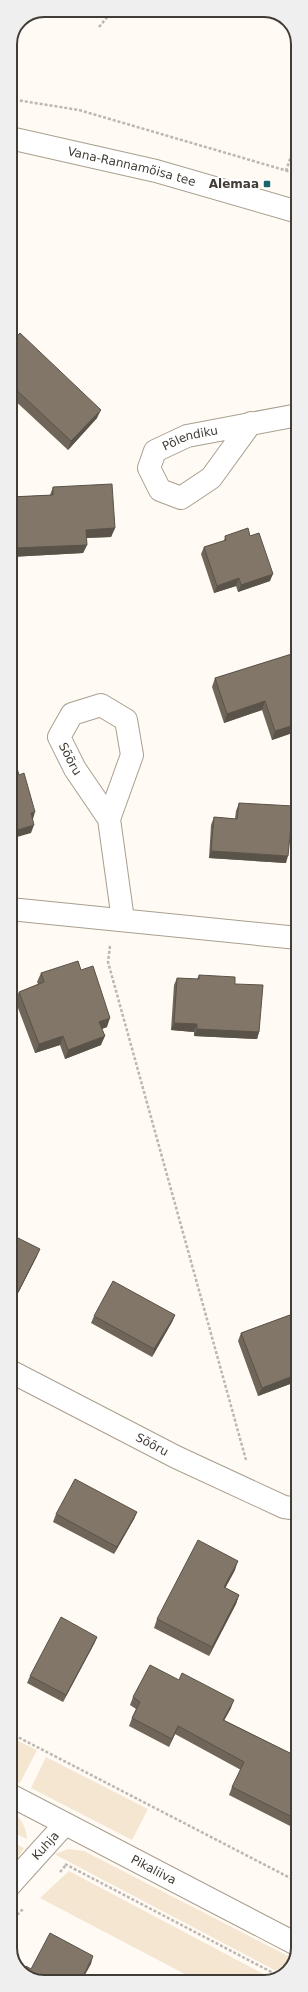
<svg xmlns="http://www.w3.org/2000/svg" width="308" height="1992" font-family="'DejaVu Sans',sans-serif">
  <style>
    .green { fill: #f5e6d1 }
    .lines { fill: none; stroke-linecap: round; stroke-linejoin: round }
    .street-casing { stroke: #a99f8f; stroke-width: 24 }
    .secondary-casing { stroke: #a99f8f; stroke-width: 24 }
    .path { stroke: #bcb7b0; stroke-width: 2.5; stroke-dasharray: 3 2; stroke-linecap: butt }
    .street { stroke: #fff; stroke-width: 22 }
    .secondary { stroke: #fff; stroke-width: 22 }
    .wall { fill: #6f6559 }
    .shaded-wall { fill: #5a5349 }
    .building { fill: #817668; stroke: #5a5349 }
    .poi-dot { fill: #19666c; stroke: #fff; stroke-width: 1.5 }
    .labels { text-anchor: middle; dominant-baseline: central; stroke-width: 4; stroke-linejoin: round; paint-order: stroke }
    .street-label { font-size: 12px; fill: #413c35; stroke: #fff }
    .poi-label { font-size: 12px; font-weight: bold; fill: #413c35; stroke: #fff; text-anchor: end }
    .rim { fill: none; stroke: #413c35; stroke-width: 2 }
  </style>
  <rect width="100%" height="100%" fill="#fffaf3"/>
  <g class="green">
    <path d="M10,1737L37,1750L20,1783L10,1777Z"/>
    <path d="M46,1757L148,1809L132,1840L31,1788Z"/>
    <path d="M10,1811C21,1816 26,1827 27,1839L10,1831Z"/>
    <path d="M10,1841L24,1848L10,1871Z"/>
    <path d="M69,1849L84,1851L294,1959L289,1970L282,1974L54,1854Z"/>
    <path d="M69,1871L273,1979L268,1982H200L40,1898Z"/>
  </g>
  <g class="lines">
    <defs>
      <g id="street">
        <path id="s1" d="M251,423L211,478L181,498L160,490L149,468L155,451L187,436L298,415"/>
        <path id="s2" d="M109,819L132,755L126,720L101,705L72,714L59,737L75,769L109,819L123,920"/>
        <path d="M10,909L298,938"/>
        <path id="s3" d="M10,1371L176,1457L284,1507L298,1509"/>
        <path id="s4" d="M10,1795L298,1945"/>
        <path id="s5" d="M10,1885L65,1824"/>
      </g>
      <g id="secondary">
        <path id="s6" d="M10,138L156,171L298,212"/>
      </g>
    </defs>
    <use href="#street" class="street-casing"/>
    <use href="#secondary" class="secondary-casing"/>
    <g class="path">
      <path d="M209,17L210,10"/>
      <path d="M99,27L109,15L110,10"/>
      <path d="M294,41L296,36"/>
      <path d="M10,99L79,110L298,174"/>
      <path d="M286,171L298,135"/>
      <path d="M110,946L108,962L246,1460"/>
      <path d="M10,1733L298,1882"/>
      <path d="M10,1835L18,1839"/>
      <path d="M65,1864L279,1976"/>
      <path d="M60,1872L66,1865"/>
      <path d="M10,1922L24,1908"/>
    </g>
    <use href="#street" class="street"/>
    <use href="#secondary" class="secondary"/>
  </g>
  <g class="wall">
    <path d="M10,343L97,418L68,450L10,396Z"/>
    <path d="M53,487L115,528L111,537L86,538L87,545L83,553L10,557V497L50,495Z"/>
    <path d="M225,536H250L270,581L238,592L236,586L214,593L201,554L204,547L224,541Z"/>
    <path d="M298,652V731L272,740L262,710L224,723L212,687L215,678Z"/>
    <path d="M239,803L286,863L209,858L211,825L214,817L235,819L236,811Z"/>
    <path d="M81,970L107,1027L102,1029L101,1045L65,1059L60,1045L35,1053L15,1000L19,992L38,984L37,982L41,973Z"/>
    <path d="M199,975L235,984L259,1032L257,1039L194,1036V1032L171,1030L174,985L177,978L197,979Z"/>
    <path d="M10,1234L37,1256L15,1299L10,1296Z"/>
    <path d="M298,1312V1381L258,1396L238,1341L241,1333Z"/>
    <path d="M175,1315L172,1322L152,1357L91,1323L94,1316Z"/>
    <path d="M137,1512L134,1519L114,1554L53,1522L56,1514Z"/>
    <path d="M235,1570L225,1588L239,1595L236,1604L209,1656L154,1628L157,1619Z"/>
    <path d="M298,1595V1609L295,1603Z"/>
    <path d="M97,1637L94,1644L63,1702L27,1683L30,1676Z"/>
    <path d="M133,1697L231,1708L224,1720L298,1757V1830L229,1795L232,1787L241,1770L175,1734L169,1747L129,1726L132,1718L136,1709L130,1705Z"/>
  </g>
  <g class="shaded-wall">
    <path d="M101,410L97,418L68,450L71,441Z"/>
    <path d="M115,528L111,537L83,538L86,530Z"/>
    <path d="M87,545L83,553L10,557L13,548Z"/>
    <path d="M273,574L270,581L238,592L241,585Z"/>
    <path d="M239,578L236,586L214,593L217,586Z"/>
    <path d="M265,701L262,710L224,723L227,714Z"/>
    <path d="M298,724V731L272,740L275,731Z"/>
    <path d="M35,812L33,819L28,820L31,813Z"/>
    <path d="M34,825L31,833L10,839V832Z"/>
    <path d="M211,851L288,856L286,863L209,858Z"/>
    <path d="M110,1018L107,1027L96,1031L99,1022Z"/>
    <path d="M174,1023L197,1024L194,1032L171,1030Z"/>
    <path d="M197,1029L259,1032L257,1039L194,1036Z"/>
    <path d="M63,1036L60,1045L35,1053L39,1044Z"/>
    <path d="M105,1036L101,1045L65,1059L68,1050Z"/>
    <path d="M40,1249L37,1256L15,1299L18,1292Z"/>
    <path d="M175,1315L172,1322L152,1357L154,1349Z"/>
    <path d="M298,1374V1381L258,1396L262,1388Z"/>
    <path d="M137,1512L134,1519L114,1554L117,1547Z"/>
    <path d="M238,1561L235,1570L221,1596L224,1587Z"/>
    <path d="M239,1595L236,1604L209,1656L212,1647Z"/>
    <path d="M97,1637L94,1644L63,1702L66,1695Z"/>
    <path d="M234,1700L231,1708L220,1728L223,1720Z"/>
    <path d="M178,1726L175,1734L169,1747L172,1739Z"/>
    <path d="M93,1956L91,1964L81,1982H80Z"/>
  </g>
  <g class="building">
    <path d="M20,333L101,410L71,441L10,384V343Z"/>
    <path d="M112,484L115,528L86,530L87,545L13,548L10,497L53,495V487Z"/>
    <path d="M248,528L250,536L259,533L273,574L241,585L239,578L217,586L204,547L226,540L225,536Z"/>
    <path d="M298,652V724L275,731L265,701L227,714L215,678Z"/>
    <path d="M15,761L19,775L24,773L35,812L31,813L34,825L10,832V762Z"/>
    <path d="M239,803L293,806L288,856L211,851L214,817L237,819Z"/>
    <path d="M78,961L81,970L93,966L110,1018L99,1022L105,1036L68,1050L63,1036L39,1044L19,992L44,982L41,973Z"/>
    <path d="M199,975L235,977V984L263,985L259,1032L197,1029V1024L174,1023L177,978L199,979Z"/>
    <path d="M10,1234L40,1249L18,1292L10,1288Z"/>
    <path d="M113,1281L175,1315L154,1349L94,1316Z"/>
    <path d="M298,1312V1374L262,1388L241,1333Z"/>
    <path d="M10,1446L13,1448L10,1454Z"/>
    <path d="M75,1479L137,1512L117,1547L56,1514Z"/>
    <path d="M198,1540L238,1561L224,1587L239,1595L212,1647L157,1619Z"/>
    <path d="M61,1617L97,1637L66,1695L30,1676Z"/>
    <path d="M150,1665L179,1680L182,1673L234,1700L223,1720L298,1757V1820L232,1787L244,1762L178,1726L172,1739L132,1718L140,1702L133,1697Z"/>
    <path d="M50,1933L93,1956L80,1982H40L23,1973L26,1966L31,1969Z"/>
  </g>
  <rect class="poi-dot" x="263" y="180" width="8" height="8" rx="2"/>
  <g class="labels">
    <g class="street-label">
      <text stroke="none"><textPath href="#s6" startOffset="125">Vana-Rannamõisa tee</textPath></text>
      <text stroke="none"><textPath href="#s1" startOffset="207">Põlendiku</textPath></text>
      <text stroke="none"><textPath href="#s2" startOffset="214">Sõõru</textPath></text>
      <text stroke="none"><textPath href="#s3" startOffset="160">Sõõru</textPath></text>
      <text stroke="none"><textPath href="#s5" startOffset="53">Kuhja</textPath></text>
      <text stroke="none"><textPath href="#s4" startOffset="162">Pikaliiva</textPath></text>
    </g>
    <g class="poi-label">
      <text x="259" y="184">Alemaa</text>
    </g>
  </g>
  <path d="M0 0H308V1992H0ZM44 17H264A27 27 0 0 1 291 44V1948A27 27 0 0 1 264 1975H44A27 27 0 0 1 17 1948V44A27 27 0 0 1 44 17Z" fill="#f0efef" fill-rule="evenodd"/>
  <path class="rim" d="M44 17H264A27 27 0 0 1 291 44V1948A27 27 0 0 1 264 1975H44A27 27 0 0 1 17 1948V44A27 27 0 0 1 44 17Z"/>
</svg>
